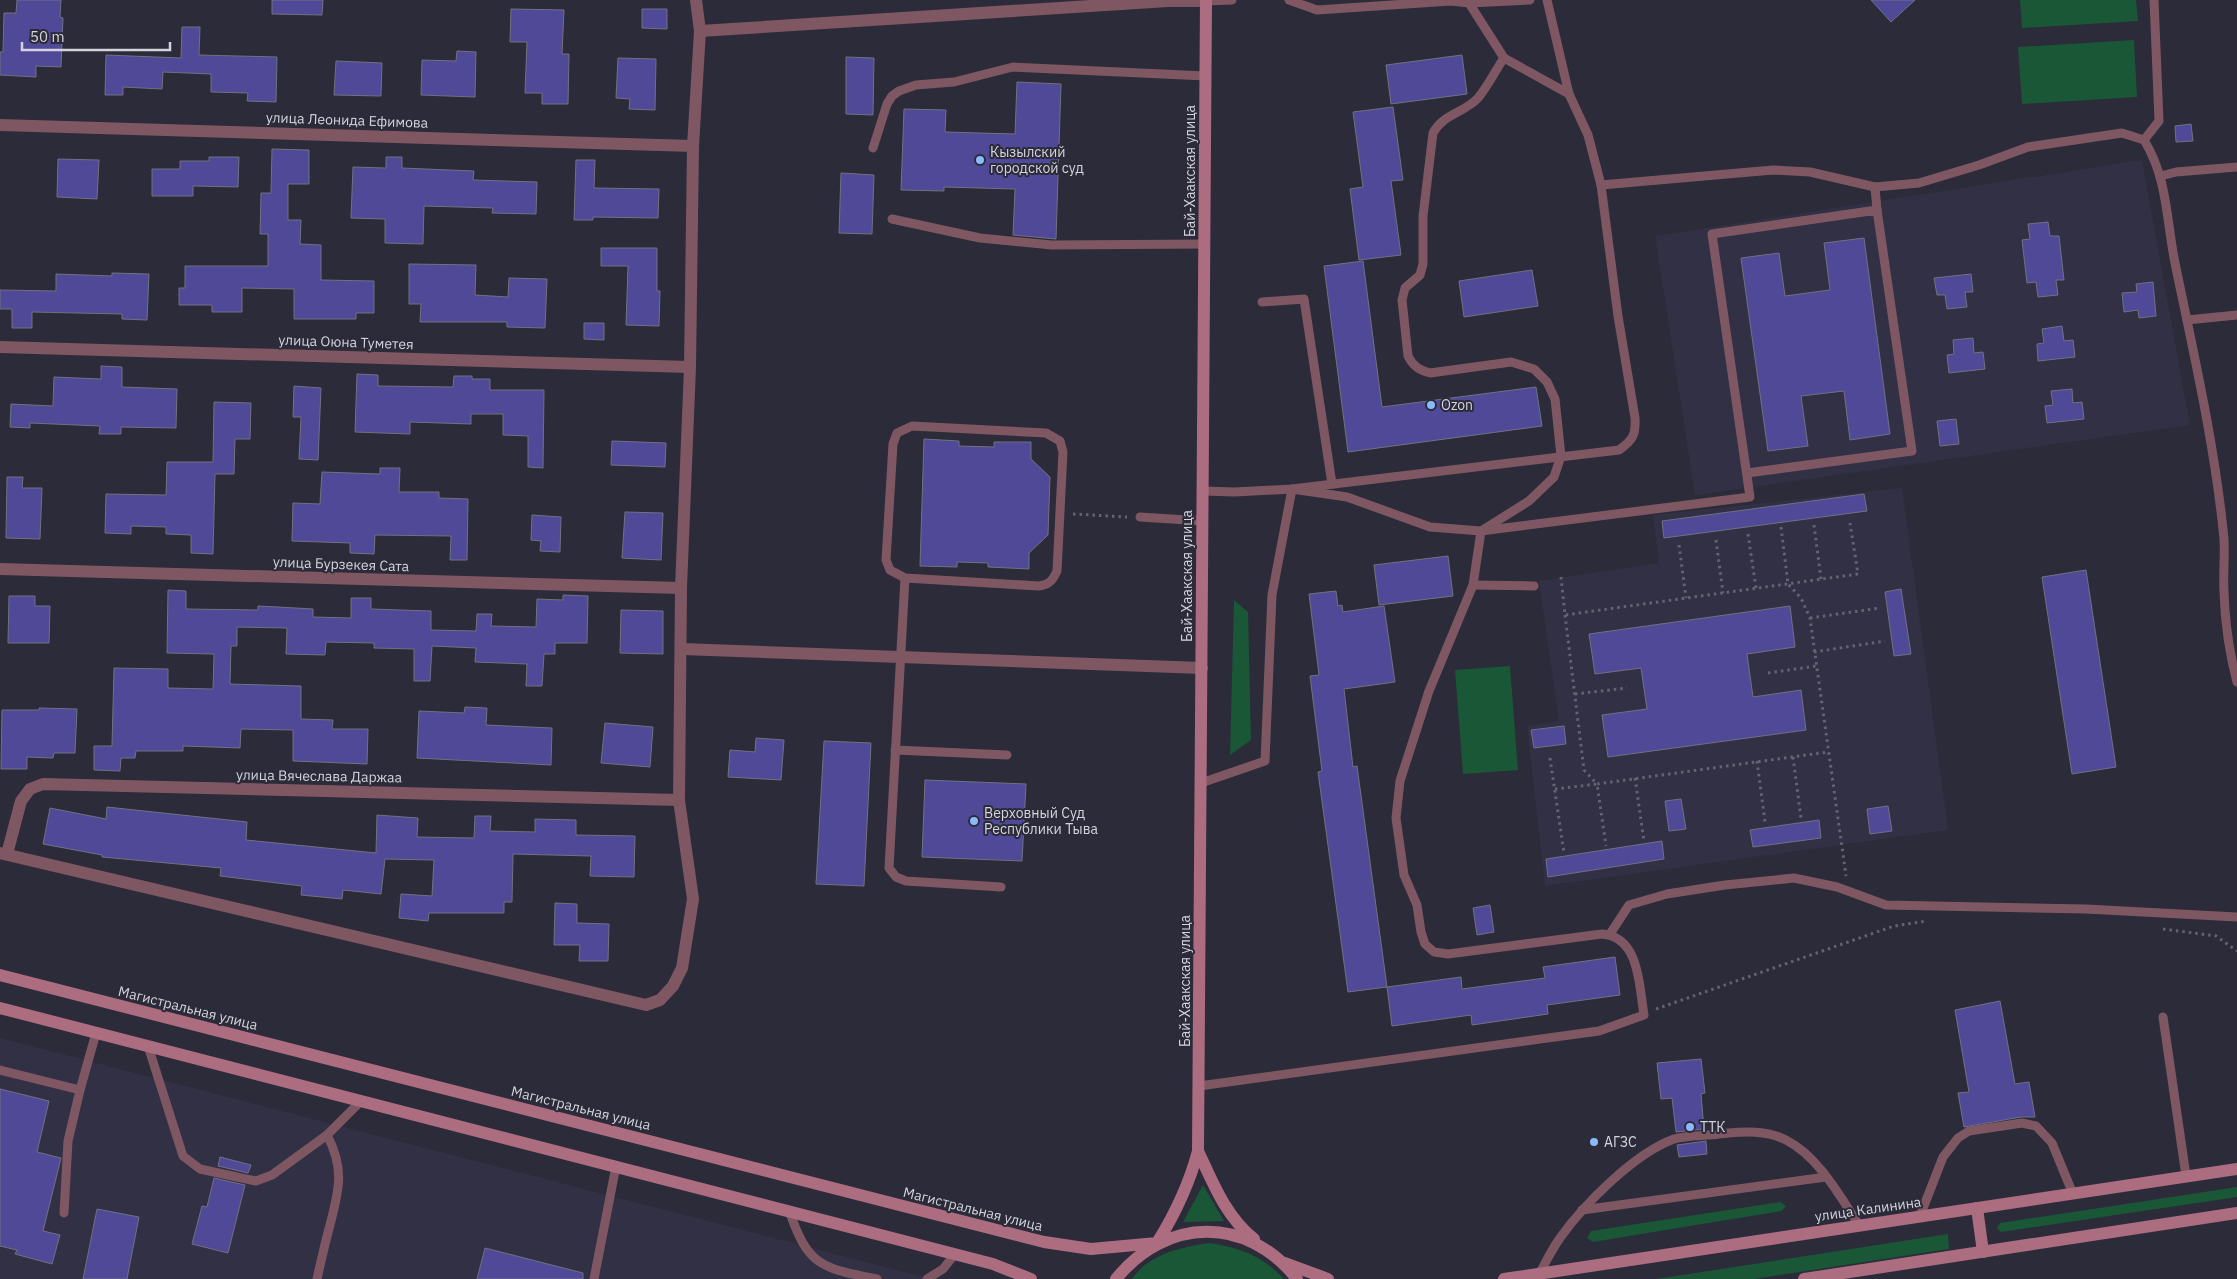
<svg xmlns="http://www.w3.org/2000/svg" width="2237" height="1279" font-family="'IBM Plex Sans',sans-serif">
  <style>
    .built { fill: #313045 }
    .green { fill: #195737 }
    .building { fill: #504997; stroke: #717182 }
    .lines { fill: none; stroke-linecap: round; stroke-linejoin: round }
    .path { stroke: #646471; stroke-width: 3; stroke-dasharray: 2.5 4; stroke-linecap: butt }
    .lane { stroke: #7f5762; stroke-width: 9 }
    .street { stroke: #7f5762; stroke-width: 12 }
    .secondary { stroke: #ad6d80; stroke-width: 12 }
    .poi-dot { fill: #8cb9fc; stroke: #2b2b39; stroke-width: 2 }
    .labels { text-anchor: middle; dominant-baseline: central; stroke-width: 4; stroke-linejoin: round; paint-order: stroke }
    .street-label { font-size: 14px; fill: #d4d4de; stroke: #2b2b39 }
    .poi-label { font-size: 14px; fill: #d4d4de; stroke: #2b2b39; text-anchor: start }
  </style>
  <rect width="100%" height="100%" fill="#2b2b39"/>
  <g class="built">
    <path d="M2142,160L2190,425L1695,495L1655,236Z"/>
    <path d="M1902,488L1948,830L1545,886L1527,726L1559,721L1539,581L1659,563L1653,515Z"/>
    <path d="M0,1038L932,1279H0Z"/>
  </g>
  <g class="green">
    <path d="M2020,0H2136L2138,21L2022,28Z"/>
    <path d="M2134,40L2137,97L2022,104L2018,47Z"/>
    <path d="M1234,600L1248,612L1251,740L1230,755Z"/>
    <path d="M1510,666L1518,770L1463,774L1455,670Z"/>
    <path d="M1203,1185L1224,1221L1183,1222Z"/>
    <path d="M2237,1187V1197L2001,1232L1997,1228L2000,1223Z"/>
    <path d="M1780,1202L1786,1206L1782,1211L1593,1242L1587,1238L1591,1231Z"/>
    <path d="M1948,1234L1949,1249L1754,1279H1656Z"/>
    <path d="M1209,1243C1241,1248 1261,1255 1284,1279H1132C1149,1254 1181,1247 1209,1243Z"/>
  </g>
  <g class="building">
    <path d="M17,0H61L60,17L63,18L61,67L36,66V77L0,75V52H3L4,13H16Z"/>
    <path d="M272,0H323L322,15L272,14Z"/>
    <path d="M1871,0H1915L1891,22Z"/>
    <path d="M511,9L564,10L562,54H569L568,104H542V93H525L527,42H510Z"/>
    <path d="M642,9H667V29L642,28Z"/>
    <path d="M182,27H200L199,55L277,57L276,102L247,101L248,93L211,92V74L163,72L162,89L123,87V95H105L106,55L181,58Z"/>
    <path d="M457,51L476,52L475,97L421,95L422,60L456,61Z"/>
    <path d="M1462,55L1467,94L1391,104L1386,65Z"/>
    <path d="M846,57L874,58L873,115L846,114Z"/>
    <path d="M618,58L656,59L655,110L629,109L630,99L616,98Z"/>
    <path d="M336,61L382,63L381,96L334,95Z"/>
    <path d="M1017,82L1061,84L1056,239L1013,235L1015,189L944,187V191L901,190L904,109L946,110L945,132L1015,134Z"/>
    <path d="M1393,107L1403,180L1391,181L1401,255L1359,260L1350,189L1363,187L1353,112Z"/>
    <path d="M2191,124L2193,141L2176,142L2175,126Z"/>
    <path d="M272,149L309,150V184H288V220H301L300,244L321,245V280L374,281V313H356V319H294V289L242,288V312H212V305H179V288H185V266H268V234H260L261,193H271Z"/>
    <path d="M209,157H239L238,187L193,186V196H152V169H180V161H209Z"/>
    <path d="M386,157H402V168L474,171L473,180L537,182L536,214L492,213L493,208L424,206L423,244L385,243V219L351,218L353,167L386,168Z"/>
    <path d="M58,159L99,160L97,199L57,197Z"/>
    <path d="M576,160H595L594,188L659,189L658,218L593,217V220H574Z"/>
    <path d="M841,173L874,175L872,234L839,233Z"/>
    <path d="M2048,222L2050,236H2059L2064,280H2056L2058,295L2038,297L2036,282L2027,283L2022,240L2030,239L2028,224Z"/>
    <path d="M1864,238L1890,434L1850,440L1844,391L1801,396L1808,446L1768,451L1741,258L1779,253L1785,296L1830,290L1824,243Z"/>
    <path d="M601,248H657V291H660L659,326L626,325L628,266H601Z"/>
    <path d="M1363,261L1382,407L1536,387L1542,426L1348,452L1324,266Z"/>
    <path d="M409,264L476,265L475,295L508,297L509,278L547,279L545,328L507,327V322H420L421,304H409Z"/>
    <path d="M1532,270L1538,306L1464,317L1459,281Z"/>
    <path d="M112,273L149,274L147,320L122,319V314L32,312V328H12V309H0V290L56,291V274L112,276Z"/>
    <path d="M1971,274L1973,292H1965L1967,307L1947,309L1945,295H1937L1934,278Z"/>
    <path d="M2153,282L2156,316L2139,318L2138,310L2124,312L2122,293L2137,292L2136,284Z"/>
    <path d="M584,323H604V340L584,339Z"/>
    <path d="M2062,326L2064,341L2073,340L2075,357L2038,361L2037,344L2044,343L2042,329Z"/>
    <path d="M1973,338L1974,353L1983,352L1985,369L1949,373L1947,355L1954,354L1953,340Z"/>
    <path d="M101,366L122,367V387L177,389L176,428L121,427V434H99L100,426L30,423V428L10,427L11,404L53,406L54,377L101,379Z"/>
    <path d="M357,374L378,375V386L453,387L454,376H472V379H490V390H544L543,468L528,467V436L503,435V414H471V424L410,422V434L355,432Z"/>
    <path d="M294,386L321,388L318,460L299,459L301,417H293Z"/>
    <path d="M2072,389L2073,403L2082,402L2084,419L2047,423L2045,406L2053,405L2051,391Z"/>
    <path d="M214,402L251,403L250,439H235L234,474H215L213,554L191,553V535L166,534V527L131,526V534L105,533L106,494L166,495L167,462H213Z"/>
    <path d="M1956,419L1959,444L1940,446L1937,421Z"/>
    <path d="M924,439L959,441V446L994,447V442H1031V459L1050,477L1048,535L1029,553V569L988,567V563L957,562V567L920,566Z"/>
    <path d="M612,441L666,443L665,467L611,465Z"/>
    <path d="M380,468H400L399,492H439V498L468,499L467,560H450L451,536L375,535L374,554L350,553V543L292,541L293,503L320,504L322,472L380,474Z"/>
    <path d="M7,477H23L22,488H42L40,539L6,538Z"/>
    <path d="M1864,494L1867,511L1664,538L1662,521Z"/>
    <path d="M625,512L663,513L661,560L622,558Z"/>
    <path d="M532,515L561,517L560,552L540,551L541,541L531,540Z"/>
    <path d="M1448,556L1453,596L1379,605L1374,565Z"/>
    <path d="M2086,570L2116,767L2072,774L2042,577Z"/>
    <path d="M1901,589L1911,654L1894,656L1885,592Z"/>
    <path d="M168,590L186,591V609L258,610V606L278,607L313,609V617L351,618V598H371V609L431,611V630L476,631L477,614H492L491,626L536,627L537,599L563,600V595L588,596L587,643H555V654H544L542,686H526L527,664L475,662L476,648L432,646L430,681H414V649L374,648V643L326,642L325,655L286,654L287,628L237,627V646H231L230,684L301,686V719L333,720L332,729H368L367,764L293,761V730L241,729L240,748L183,746V751H136L135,758H121L120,771L94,770V746H112L114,668L168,669V688L213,689L214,654L167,653Z"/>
    <path d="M1336,591L1338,606L1342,605L1343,612L1384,606L1395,682L1344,689L1353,767L1357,766L1387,987L1348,992L1318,772L1322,771L1310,676L1319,675L1309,594Z"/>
    <path d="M9,596H35V606H50L49,643H8Z"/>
    <path d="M1790,606L1795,647L1747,654L1753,697L1801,690L1806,730L1608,757L1602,715L1647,709L1641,668L1595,674L1589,634Z"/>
    <path d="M621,610L663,611V654L620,653Z"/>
    <path d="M465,707L487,708L486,725L552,728L551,765L417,758L419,711L464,713Z"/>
    <path d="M39,708L77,709L75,753H54L53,758L27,757V769H1L2,710H39Z"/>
    <path d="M605,723L653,727L650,767L601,763Z"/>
    <path d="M1564,726L1566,744L1534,748L1531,730Z"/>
    <path d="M756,738L784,740L781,780L728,777L730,750L755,752Z"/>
    <path d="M824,741L871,743L864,886L816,884Z"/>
    <path d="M925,780L1026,784L1022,861L922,857Z"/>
    <path d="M1681,799L1686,829L1669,831L1665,801Z"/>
    <path d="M1888,806L1892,831L1870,834L1867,809Z"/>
    <path d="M107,807L247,822L246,840L376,853L377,815L418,818L417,837L474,838L475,816H491L490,831L535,832V819L576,820V835L635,836L634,877L590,876L591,856L513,854L512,902H504V913H429L428,921L399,918L401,894L432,896L434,860L385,859L381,894L343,890L342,899L301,895L302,886L220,876L221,868L102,857V855L43,844L50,808L106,819Z"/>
    <path d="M1819,820L1821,838L1753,847L1750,830Z"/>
    <path d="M1662,841L1664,859L1548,877L1546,859Z"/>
    <path d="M555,903L577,904V923L609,924L608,961H579L580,945H554Z"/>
    <path d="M1490,905L1494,932L1477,935L1473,908Z"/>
    <path d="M1615,957L1620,995L1547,1005L1548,1014L1472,1025L1471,1015L1392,1026L1387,987L1461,977L1462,989L1545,978L1543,967Z"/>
    <path d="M2000,1001L2015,1084L2029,1082L2035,1117H2021L1964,1127L1958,1093L1969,1092L1955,1010Z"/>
    <path d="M1701,1059L1705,1093L1701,1094L1704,1129L1676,1132L1672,1098L1661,1099L1657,1063Z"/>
    <path d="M0,1089L49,1101L37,1152L61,1158L43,1231L60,1235L52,1264L15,1254L17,1250L0,1246Z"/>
    <path d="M1706,1141L1707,1154L1679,1157L1677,1145Z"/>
    <path d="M220,1157L251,1165L248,1173L218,1166Z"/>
    <path d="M214,1178L245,1185L228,1253L192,1244L202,1206L207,1207Z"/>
    <path d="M97,1209L139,1217L127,1279H83Z"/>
    <path d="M485,1248L583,1273V1279H477Z"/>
  </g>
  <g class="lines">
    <g class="path">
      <path d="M1073,514L1127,517"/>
      <path d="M1814,525L1821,579"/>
      <path d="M1781,527L1788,584L1801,598L1810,618L1846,876"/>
      <path d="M1748,534L1756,588"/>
      <path d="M1716,540L1723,593"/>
      <path d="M1679,545L1686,598"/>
      <path d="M1561,577L1565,615L1858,574L1850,523"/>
      <path d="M1565,615L1584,770L1597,784L1828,752"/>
      <path d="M1810,618L1880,608"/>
      <path d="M1814,652L1885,641"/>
      <path d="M1768,673L1816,666"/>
      <path d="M1575,694L1627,688"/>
      <path d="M1793,757L1801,818"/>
      <path d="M1550,758L1564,853"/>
      <path d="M1757,761L1765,822"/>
      <path d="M1635,778L1644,841"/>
      <path d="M1555,789L1597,784L1606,846"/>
      <path d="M2163,929L2216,936L2237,951"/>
      <path d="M1656,1009L1894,926L1927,921"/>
    </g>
    <g class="lane">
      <path d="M1289,0L1317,10L1451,1L1469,3L1530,0"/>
      <path d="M1206,1L1232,0"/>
      <path d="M1469,3L1504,58L1569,94"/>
      <path d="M2144,140L2159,121L2154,0"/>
      <path d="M873,148L887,104L892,96L899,91L916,85L954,82L1013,67L1206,76"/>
      <path d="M2161,176L2176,172L2237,167"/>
      <path d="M1601,185L1773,170L1810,172L1875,187L1919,183L1979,165L2028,147L2122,133L2144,140C2168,179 2166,219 2175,263C2194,355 2215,446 2224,539C2225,556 2223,574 2224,592C2225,622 2229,652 2237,682"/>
      <path d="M1875,187L1877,210"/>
      <path d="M892,219L980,238L1052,245L1205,244"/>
      <path d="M1262,302L1304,299L1332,484"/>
      <path d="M2187,320L2237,315"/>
      <path d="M912,426L1046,433L1060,441L1063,452L1057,571C1053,580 1049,585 1039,586L905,578L890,570L886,560L893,444L897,433Z"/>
      <path d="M1203,491L1235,492L1292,489L1619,450C1633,440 1636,435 1635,418L1618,316L1601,185L1588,135L1569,94L1547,0"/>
      <path d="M1140,517L1203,521"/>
      <path d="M905,578L889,868L896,877L906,881L1001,887"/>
      <path d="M1473,585L1534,586"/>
      <path d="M895,750L1007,755"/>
      <path d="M1201,783L1265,761L1272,595L1292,489L1347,497L1430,527L1481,531L1529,501L1554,477L1561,456L1555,399L1547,382L1534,369L1511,362L1430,373C1419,370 1413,366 1408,356L1402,300L1405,288L1420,275L1423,264V216L1433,133C1443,114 1464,113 1478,98C1488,86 1495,71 1504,58"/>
      <path d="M1610,934L1629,905L1667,894L1725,885L1794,878L1837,887L1886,905L2086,909L2237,917"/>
      <path d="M2163,1017L2186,1176"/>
      <path d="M148,1046L183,1156L200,1169L256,1181L272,1175L327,1135L361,1101"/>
      <path d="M0,1070L80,1090L68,1141L64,1213"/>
      <path d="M1199,1086L1599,1031L1644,1015C1639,986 1640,937 1602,934L1448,954L1434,952L1425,944L1421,932L1417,905L1404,875L1396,818L1400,781L1429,691L1473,585L1481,531L1750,497L1712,234L1877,210L1912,451L1747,473"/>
      <path d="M80,1090L96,1033"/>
      <path d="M789,1210C808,1267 822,1268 877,1279"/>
      <path d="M1582,1210L1826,1177"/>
      <path d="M1920,1216L1943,1157L1958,1138L1969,1131L2022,1123L2036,1126L2052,1143L2073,1194"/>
      <path d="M1539,1274C1546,1262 1552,1249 1560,1238C1584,1204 1635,1153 1674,1139C1687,1135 1705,1136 1719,1134C1742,1132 1764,1129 1786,1140C1819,1157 1839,1195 1859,1225"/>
      <path d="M317,1279C321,1261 325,1243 330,1225C339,1190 345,1169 327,1135"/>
      <path d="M594,1279L616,1166"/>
      <path d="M927,1279L943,1269L955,1254"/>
    </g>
    <g class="street">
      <path d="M700,31L1168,1H1206"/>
      <path d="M0,125L693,146"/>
      <path d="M0,347L690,367"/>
      <path d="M0,569L681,588"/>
      <path d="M682,649L1202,668"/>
      <path d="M0,853L646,1005L660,1000L673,986L682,968L693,899L679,800L681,588L690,367L693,146L700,31L696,0"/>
      <path d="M7,854L21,801L30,789L43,784L679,800"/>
    </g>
    <g class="secondary">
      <path d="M0,975L1044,1242L1091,1249L1157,1243C1175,1214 1189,1185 1198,1151L1206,0"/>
      <path d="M0,1008L993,1264L1031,1279"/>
      <path d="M1198,1151C1213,1183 1226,1217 1254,1239"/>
      <path d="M1977,1208L1983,1252"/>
      <path d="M1285,1263L1328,1279"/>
      <path d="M1116,1279C1166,1217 1247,1215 1297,1279"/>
      <path d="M1504,1279L2237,1169"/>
      <path d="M1804,1279L2237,1213"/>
    </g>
  </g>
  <g class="poi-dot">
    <circle cx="980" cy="160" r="5"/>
    <circle cx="1431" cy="405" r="5"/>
    <circle cx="974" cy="821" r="5"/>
    <circle cx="1690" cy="1127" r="5"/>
    <circle cx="1594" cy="1142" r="5"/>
  </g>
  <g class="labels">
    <g class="street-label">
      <text transform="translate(347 120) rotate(2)">улица Леонида Ефимова</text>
      <text transform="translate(1190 171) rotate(-90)">Бай-Хаакская улица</text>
      <text transform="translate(346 342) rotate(2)">улица Оюна Туметея</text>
      <text transform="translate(341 564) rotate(2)">улица Бурзекея Сата</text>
      <text transform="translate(1187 576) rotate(-90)">Бай-Хаакская улица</text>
      <text transform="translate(319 776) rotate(1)">улица Вячеслава Даржаа</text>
      <text transform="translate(1185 981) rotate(-90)">Бай-Хаакская улица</text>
      <text transform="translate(188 1008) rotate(14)">Магистральная улица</text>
      <text transform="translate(581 1108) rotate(14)">Магистральная улица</text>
      <text transform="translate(973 1209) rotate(14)">Магистральная улица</text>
      <text transform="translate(1868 1209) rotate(-8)">улица Калинина</text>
    </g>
    <g class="poi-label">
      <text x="990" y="152">Кызылский<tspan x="990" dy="16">городской суд</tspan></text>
      <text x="1441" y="405">Ozon</text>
      <text x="984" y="813">Верховный Суд<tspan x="984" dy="16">Республики Тыва</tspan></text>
      <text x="1700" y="1127">ТТК</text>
      <text x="1604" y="1142">АГЗС</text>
    </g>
  </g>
  <path d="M22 42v8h148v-8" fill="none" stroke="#d4d4de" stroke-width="2.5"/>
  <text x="30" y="42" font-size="15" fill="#d4d4de" stroke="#2b2b39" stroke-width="4" paint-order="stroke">50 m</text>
</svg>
